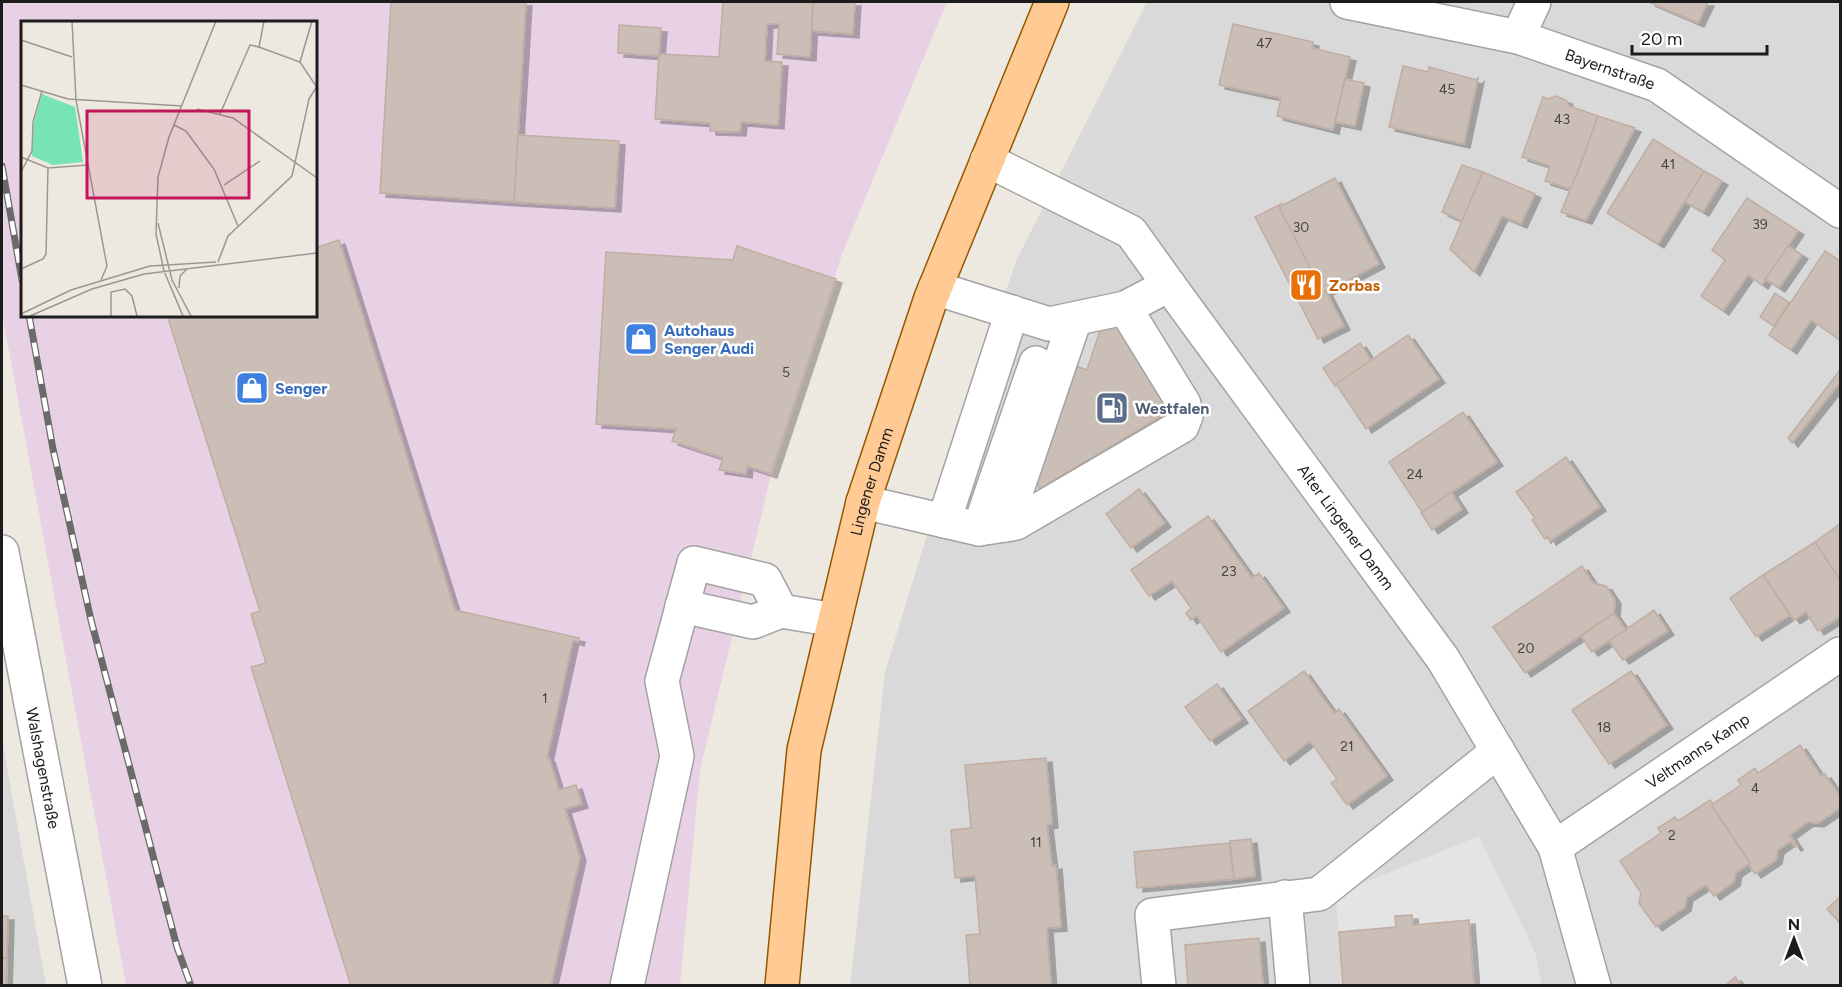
<svg xmlns="http://www.w3.org/2000/svg" width="1842" height="987" font-family="Figtree,sans-serif">
  <style>
    .residential { fill: #dad9d9 }
    .industrial { fill: #e8d1e5; fill-rule: evenodd }
    .parking { fill: #e4e4e4 }
    .building { fill: #cabeb6; stroke: #c1ada1; stroke-width: 1.5; filter: url(#shadow) }
    .lines { fill: none; stroke-linecap: round; stroke-linejoin: round }
    .minor-casing { stroke: #a3a3a3; stroke-width: 36 }
    .major-casing { stroke: #935900; stroke-width: 36 }
    .minor { stroke: #fff; stroke-width: 33 }
    .major { stroke: #ffca94; stroke-width: 33 }
    .rail-casing { stroke: #6a6a6a; stroke-width: 7 }
    .rail { stroke: #fff; stroke-width: 4.5; stroke-dasharray: 14; stroke-linecap: butt }
    .labels { text-anchor: middle; dominant-baseline: central; stroke-width: 5; stroke-linejoin: round; paint-order: stroke }
    .number-label { font-size: 14px; fill: #484442 }
    .street-label { font-size: 16px; fill: #1c1c1c; stroke: #fff }
    .food-label { font-size: 16px; font-weight: bold; fill: #c56008; stroke: #fff; text-anchor: start }
    .shop-label { font-size: 16px; font-weight: bold; fill: #366cbe; stroke: #fff; text-anchor: start }
    .service-label { font-size: 16px; font-weight: bold; fill: #4e5e75; stroke: #fff; text-anchor: start }
    .inset-road { fill: none; stroke: #9a9792; stroke-width: 1.5 }
    .view { fill: #c2185b; fill-opacity: 0.15; stroke: #c2185b; stroke-width: 3 }
    .inset-edge { fill: none; stroke: #1c1c1c; stroke-width: 3 }
  </style>
  <defs>
    <filter id="shadow"><feDropShadow dx="6" dy="4" stdDeviation="0" flood-color="#0004"/></filter>
  </defs>
  <rect width="100%" height="100%" fill="#eee9e0"/>
  <g class="residential">
    <path d="M1147,2H1840V985L850,986L885,672L960,427L1016,261Z"/>
    <path d="M2,739L46,985H2Z"/>
  </g>
  <path class="industrial" d="M2,2H947L842,254L773,467L700,770L680,985H126L2,313ZM22,22H315V315H22Z"/>
  <path class="parking" d="M1479,836L1535,952L1542,985H1474L1469,920L1413,925L1395,916L1396,927L1339,932L1335,895Z"/>
  <g class="building">
    <path d="M391,2H526L514,202L380,193Z"/>
    <path d="M723,2H813L810,57L777,54L779,24H767L765,61L782,62L778,125L741,122L740,132L710,131V123L655,119L659,54L719,57Z"/>
    <path d="M813,2H855L853,34L812,31Z"/>
    <path d="M1649,2H1708L1698,23Z"/>
    <path d="M1233,24L1313,42L1312,48L1350,57L1333,130L1277,116L1281,98L1219,85Z"/>
    <path d="M619,25L661,28L659,56L618,53Z"/>
    <path d="M1403,66L1428,72L1429,67L1476,80L1478,78L1464,144L1389,127Z"/>
    <path d="M1345,79L1364,83L1355,126L1335,122Z"/>
    <path d="M1555,96L1566,100L1569,106L1598,116L1571,189L1545,181L1550,166L1522,157L1543,97L1549,99Z"/>
    <path d="M1598,116L1635,128L1586,220L1561,212L1576,175H1577Z"/>
    <path d="M518,135L619,141L615,208L514,202Z"/>
    <path d="M1653,139L1704,171L1658,244L1607,213Z"/>
    <path d="M1462,165L1483,172L1462,221L1442,212Z"/>
    <path d="M1704,171L1722,181L1703,212L1685,202Z"/>
    <path d="M1483,172L1535,194L1521,224L1502,216L1474,272L1450,249Z"/>
    <path d="M1335,178L1379,264L1323,293L1279,207Z"/>
    <path d="M1747,198L1798,231L1762,285L1748,275L1723,311L1701,296L1725,260L1712,250Z"/>
    <path d="M1281,204L1279,207L1323,293L1326,291L1344,326L1318,339L1255,217Z"/>
    <path d="M339,240L455,610L579,638L578,642L573,640L547,758H549L559,790L576,785L582,804L565,809L580,857L551,986H351L251,667L266,663L251,614L260,611L167,315H315V248Z"/>
    <path d="M737,246L836,279L771,474L747,466L746,474L719,470L723,458L672,441L676,429L596,424L606,252L733,260Z"/>
    <path d="M1788,246L1802,255L1779,288L1765,279Z"/>
    <path d="M1825,251L1840,261V340L1811,320L1791,350L1769,335Z"/>
    <path d="M1775,293L1789,303L1774,326L1760,317Z"/>
    <path d="M1103,321L1122,328L1166,401L1163,415L1040,489L1035,480L1074,365L1087,370Z"/>
    <path d="M1408,335L1439,379L1366,429L1336,384Z"/>
    <path d="M1360,343L1371,360L1336,384L1335,386L1323,368Z"/>
    <path d="M1840,370V387L1838,385L1792,443L1788,438Z"/>
    <path d="M1463,412L1497,462L1422,512L1389,462Z"/>
    <path d="M1566,457L1600,507L1550,541L1548,536L1545,539L1532,520L1535,518L1516,492Z"/>
    <path d="M1139,489L1165,523L1131,548L1106,514Z"/>
    <path d="M1451,492L1462,509L1432,530L1421,513Z"/>
    <path d="M1208,516L1252,578L1259,573L1284,608L1221,652L1197,616L1191,620L1186,613L1191,608L1172,581L1149,596L1131,570Z"/>
    <path d="M1840,524V580L1815,542Z"/>
    <path d="M1815,542L1840,580V617L1818,631L1806,612L1794,620L1763,575Z"/>
    <path d="M1582,566L1593,583L1606,586L1615,600L1614,613L1525,673L1493,627Z"/>
    <path d="M1763,575L1790,615L1756,637L1730,598Z"/>
    <path d="M1654,610L1668,631L1623,660L1609,641Z"/>
    <path d="M1614,613L1626,630L1592,652L1581,636Z"/>
    <path d="M1304,671L1334,713L1339,709L1387,776L1347,805L1331,783L1337,779L1310,741L1284,761L1248,711Z"/>
    <path d="M1631,671L1667,725L1609,764L1572,710Z"/>
    <path d="M1217,684L1242,719L1210,741L1185,707Z"/>
    <path d="M1800,745L1821,776L1825,774L1840,796V808L1818,823L1808,822L1790,835L1797,846L1795,847L1791,841L1778,850L1776,860L1755,874L1749,865L1750,863L1711,805L1741,785L1738,780L1755,768L1758,773Z"/>
    <path d="M1046,758L1052,824L1047,825L1052,866L1056,865L1061,927L1047,928L1051,986H970L966,935L980,934L975,876L955,878L951,830L971,828L965,765Z"/>
    <path d="M1710,800L1713,804L1711,805L1750,863L1736,873L1734,882L1714,896L1706,885L1687,897L1685,907L1656,927L1639,903L1641,893L1620,861L1661,833L1658,828L1675,817L1678,821Z"/>
    <path d="M1251,839L1255,876L1234,879L1230,841Z"/>
    <path d="M1229,843L1234,879L1137,888L1134,852Z"/>
    <path d="M1840,897V923L1827,909Z"/>
    <path d="M1412,915L1413,925L1469,920L1474,986H1343L1339,932L1396,927L1395,916Z"/>
    <path d="M2,916H8L7,958H2Z"/>
    <path d="M1259,938L1263,986H1188L1185,945Z"/>
    <path d="M2,958H7L6,986H2Z"/>
    <path d="M1735,977L1742,986H1725Z"/>
  </g>
  <g class="lines">
    <defs>
      <g id="minor">
        <path id="s1" d="M1347,2L1518,37L1657,85L1840,211"/>
        <path d="M1518,37L1534,2"/>
        <path id="s2" d="M987,160L1131,232L1169,285L1443,659L1555,847L1594,986"/>
        <path d="M935,288L1049,324L1125,308L1169,285"/>
        <path d="M863,502L979,529L1005,525L1075,319"/>
        <path d="M944,521L1012,312"/>
        <path d="M1005,525L1016,523L1182,426L1186,416L1184,404L1125,308"/>
        <path d="M979,529L1036,363"/>
        <path id="s3" d="M2,552L85,986"/>
        <path d="M682,606L753,622L781,611L835,620"/>
        <path id="s4" d="M1555,847L1840,654"/>
        <path d="M1285,897L1293,986"/>
        <path d="M627,986L677,756L662,681L694,563L765,580L781,611"/>
        <path d="M1159,986L1152,915L1319,894L1498,751"/>
      </g>
      <g id="major">
        <path id="s5" d="M782,986L804,750L863,502L931,298L1052,2"/>
      </g>
    </defs>
    <use href="#minor" class="minor-casing"/>
    <use href="#major" class="major-casing"/>
    <use href="#minor" class="minor"/>
    <use href="#major" class="major"/>
    <defs>
      <g id="rail">
        <path d="M2,166L22,280"/>
        <path d="M29,315L53,449L91,620L177,947L191,986"/>
      </g>
    </defs>
    <use href="#rail" class="rail-casing"/>
    <use href="#rail" class="rail"/>
  </g>
  <defs>
    <symbol id="restaurant-square" viewBox="-11 -11 22 22"><rect x="-9" y="-9" width="18" height="18" rx="4" fill="#e8710a" stroke="#fff"/><path d="M-5-6h1v4h1v-4h1v4h1v-4h1v5L-1.5 .5V6h-2V.5L-5-1ZM5-6V6H3V1.5H1.5Q1.5-4 5-6Z" fill="#fff"/></symbol>
    <symbol id="shop-square" viewBox="-11 -11 22 22"><rect x="-9" y="-9" width="18" height="18" rx="4" fill="#3f7fe0" stroke="#fff"/><path d="M-5-2.5h2.3a2.7 3.5 0 0 1 5.4 0H5L5.5 6h-11ZM-1.5-2.5h3a1.5 2.3 0 0 0-3 0Z" fill="#fff"/></symbol>
    <symbol id="fuel-square" viewBox="-11 -11 22 22"><rect x="-9" y="-9" width="18" height="18" rx="4" fill="#5c6f8a" stroke="#fff"/><path d="M-5.5-6h7V0h2V4h1.3V-2.5L3-4.5l.8-.8L6-3V5H2.5V1h-1V6h-7ZM-4.2-4.7v3.2H.2V-4.7Z" fill="#fff"/></symbol>
  </defs>
  <g fill-rule="evenodd">
    <use href="#restaurant-square" x="1287" y="266" width="38" height="38"/>
    <use href="#shop-square" x="622" y="320" width="38" height="38"/>
    <use href="#shop-square" x="233" y="369" width="38" height="38"/>
    <use href="#fuel-square" x="1093" y="389" width="38" height="38"/>
  </g>
  <g class="labels">
    <g class="number-label">
      <text x="1264" y="43">47</text>
      <text x="1447" y="89">45</text>
      <text x="1562" y="119">43</text>
      <text x="1668" y="164">41</text>
      <text x="1760" y="224">39</text>
      <text x="1301" y="227">30</text>
      <text x="786" y="372">5</text>
      <text x="1415" y="474">24</text>
      <text x="1229" y="571">23</text>
      <text x="1526" y="648">20</text>
      <text x="545" y="698">1</text>
      <text x="1604" y="727">18</text>
      <text x="1347" y="746">21</text>
      <text x="1755" y="788">4</text>
      <text x="1672" y="835">2</text>
      <text x="1036" y="842">11</text>
    </g>
    <g class="street-label">
      <text stroke="none"><textPath href="#s1" startOffset="272">Bayernstraße</textPath></text>
      <text stroke="none"><textPath href="#s5" startOffset="514">Lingener Damm</textPath></text>
      <text stroke="none"><textPath href="#s2" startOffset="526">Alter Lingener Damm</textPath></text>
      <text stroke="none"><textPath href="#s4" startOffset="172">Veltmanns Kamp</textPath></text>
      <text stroke="none"><textPath href="#s3" startOffset="220">Walshagenstraße</textPath></text>
    </g>
    <g class="food-label">
      <text x="1329" y="285">Zorbas</text>
    </g>
    <g class="shop-label">
      <text x="664" y="330">Autohaus<tspan x="664" dy="18">Senger Audi</tspan></text>
      <text x="275" y="388">Senger</text>
    </g>
    <g class="service-label">
      <text x="1135" y="408">Westfalen</text>
    </g>
  </g>
  <g transform="translate(21 21)">
    <rect width="296" height="296" fill="#eee9e0"/>
    <path d="M21,73L54,86L62,141L32,144L11,135L13,102Z" fill="#76e5b3"/>
    <path class="inset-road" d="M51,0L55,79L86,245L80,259M0,19L51,36M238,26L279,41L295,65M279,41L291,0M0,64L47,78L161,85M176,88L212,97L296,157M199,93L229,24L238,26L243,0M153,104L165,110L193,148L217,205M0,136L27,147L67,144M0,151L11,130L12,101L21,70M203,164L239,140M137,202L151,259L170,295M197,241L207,215L271,155L288,78L296,65M0,248L22,238L25,233L27,147M158,267L159,255L166,248M0,293L50,269L129,245L195,241M9,295L71,268L123,253L296,232M90,295V271L104,268L111,275L116,295M162,295L143,250L135,213L137,156L148,116L195,0"/>
    <path class="view" d="M66,90H228V177H66Z"/>
    <rect width="296" height="296" class="inset-edge"/>
  </g>
  <rect width="1842" height="987" fill="none" stroke="#1c1c1c" stroke-width="6"/>
  <g transform="translate(1794 939)" stroke="#ffffff" stroke-width="4.5" paint-order="stroke">
  <path d="M0-4.5L10 22L0 15L-10 22Z" fill="#1c1c1c"/>
  <text y="-9" font-size="16" font-weight="bold" text-anchor="middle" fill="#1c1c1c">N</text>
  </g>
  <path d="M1632 45v9h135v-9" fill="none" stroke="#1c1c1c" stroke-width="3"/>
  <text x="1641" y="45" font-size="18" fill="#1c1c1c" stroke="#ffffff" stroke-width="4.5" paint-order="stroke">20 m</text>
</svg>
